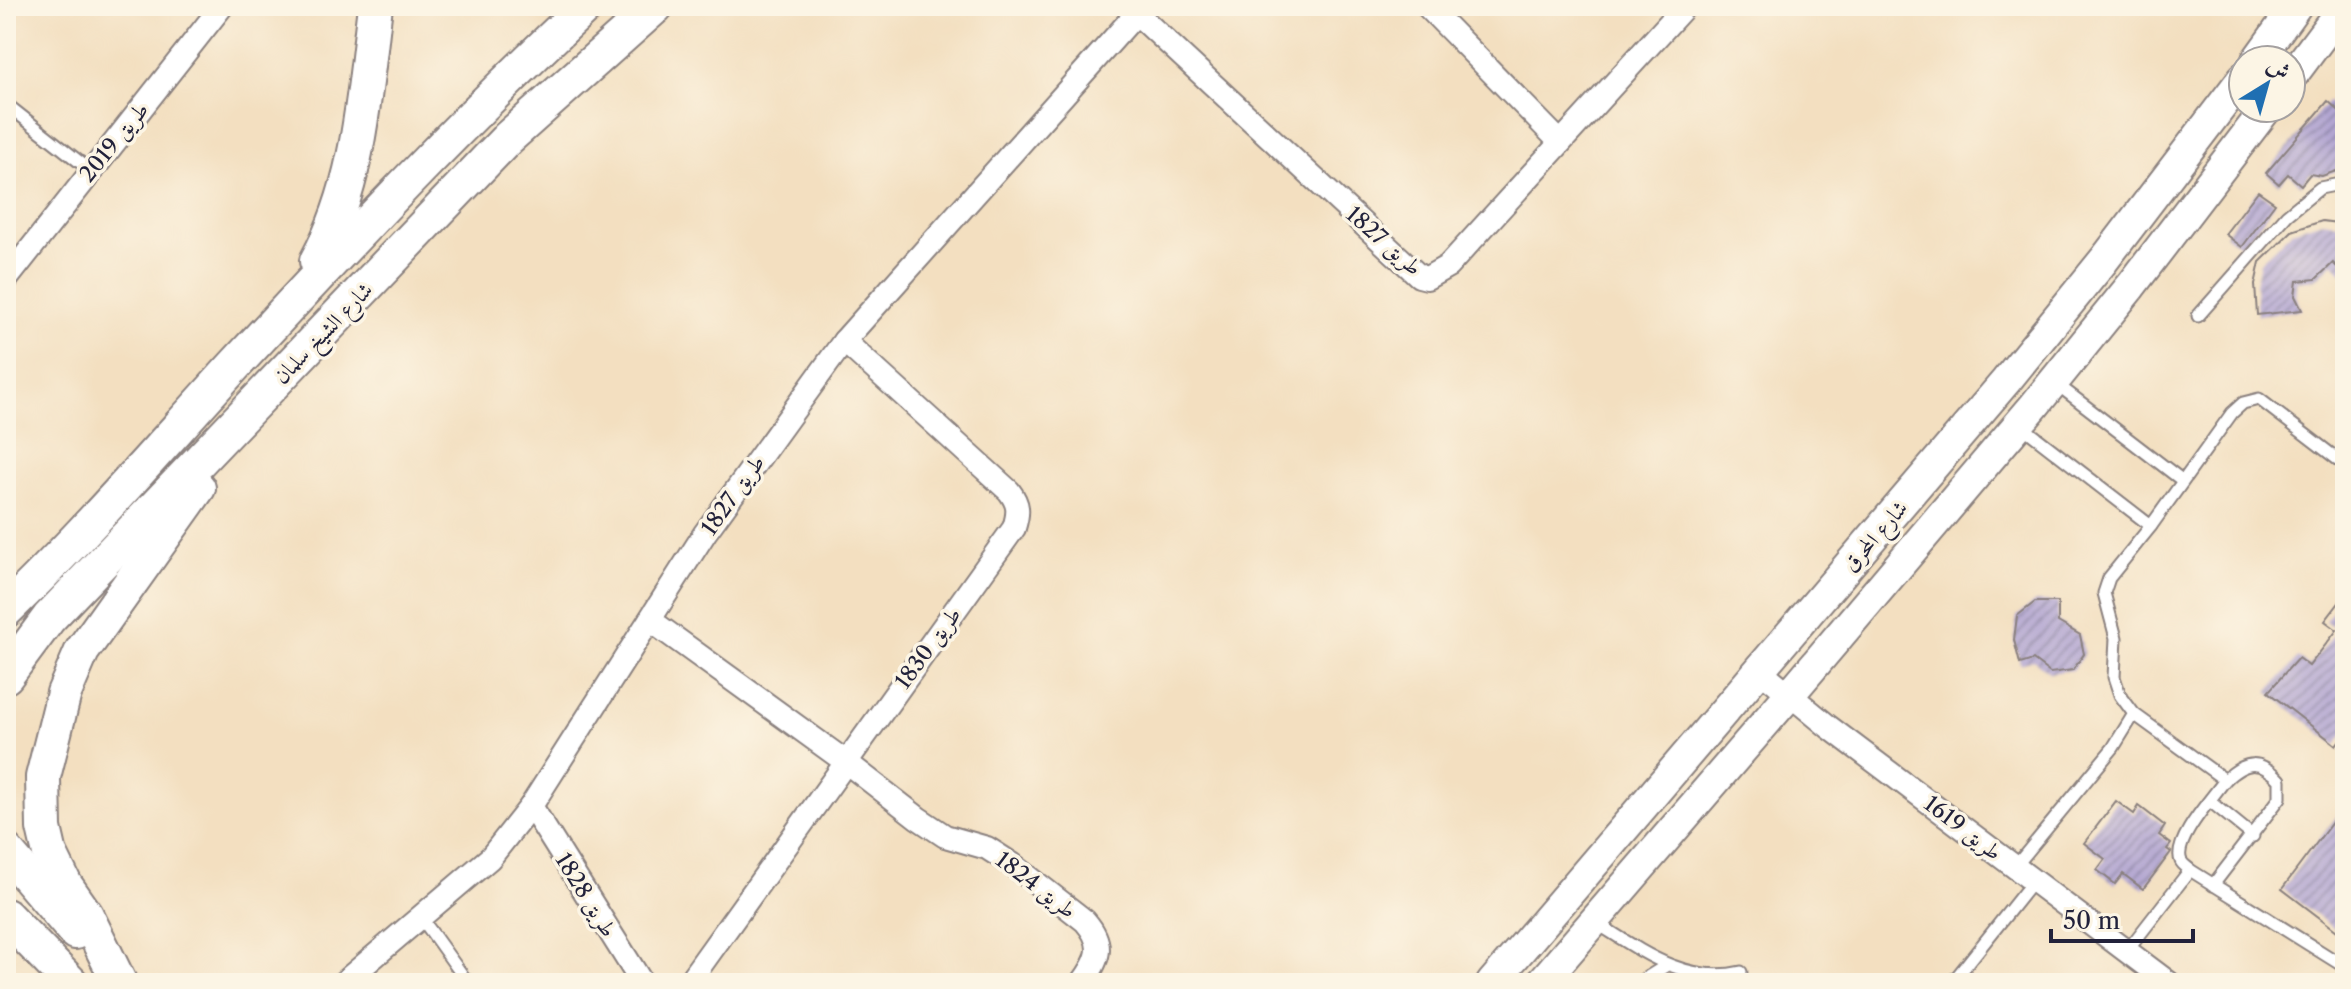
<svg xmlns="http://www.w3.org/2000/svg" width="2351" height="989" font-family="'Libre Caslon Text',Amiri,serif">
  <style>
    .building { fill: url(#building-hatch) }
    .lines { fill: none; stroke-linecap: round; stroke-linejoin: round }
    .service-casing { stroke: #8a807e; stroke-width: 15 }
    .minor-casing { stroke: #8a807e; stroke-width: 26 }
    .secondary-casing { stroke: #8a807e; stroke-width: 34 }
    .primary-casing { stroke: #8a807e; stroke-width: 38 }
    .service { stroke: #fff; stroke-width: 11 }
    .minor { stroke: #fff; stroke-width: 22 }
    .secondary { stroke: #fff; stroke-width: 30 }
    .primary { stroke: #fff; stroke-width: 34 }
    .labels { text-anchor: middle; dominant-baseline: central; stroke-width: 7; stroke-linejoin: round; paint-order: stroke }
    .street-label { font-size: 22px; fill: #22223b; stroke: #fcf5e5 }
  </style>
  <defs>
    <pattern id="building-hatch" width="6" height="6" patternUnits="userSpaceOnUse" patternTransform="scale(2)"><rect width="6" height="6" fill="#b2a6d1"/><path d="M-1 1l2-2M0 6l6-6M5 7l2-2" fill="none" stroke="#9087ab"/></pattern>
  </defs>
  <rect width="100%" height="100%" fill="#fcf5e5"/>
  <filter id="ink" filterUnits="userSpaceOnUse"><feTurbulence type="fractalNoise" baseFrequency=".0125" numOctaves="2"/><feDisplacementMap in="SourceGraphic" scale="16" xChannelSelector="R" yChannelSelector="G"/><feConvolveMatrix kernelMatrix="1 2 1 2 8 2 1 2 1" color-interpolation-filters="sRGB"/></filter>
  <filter id="wash" filterUnits="userSpaceOnUse"><feTurbulence type="fractalNoise" baseFrequency=".006" numOctaves="4" result="noise"/><feDisplacementMap in="SourceGraphic" scale="32" xChannelSelector="R" yChannelSelector="G"/><feGaussianBlur stdDeviation="1.8" result="paint"/><feColorMatrix in="noise" values="0 0 0 0 0 0 0 0 0 0 0 0 0 0 0 0 0 1.4 0 .05"/><feComposite in="paint" operator="in"/></filter>
  <g filter="url(#wash)">
    <rect width="100%" height="100%" fill="#f3dfc0"/>
    <g id="blocks">
      <g class="building">
        <path d="M2328,101L2345,116V168L2322,176L2310,174L2301,185L2288,174L2279,184L2266,173Z"/>
        <path d="M2258,191L2275,203L2242,247L2225,234Z"/>
        <path d="M2322,221L2345,224V275L2333,263L2316,279L2297,281L2295,296L2302,310L2257,315L2255,285L2260,262L2292,231Z"/>
        <path d="M2345,595V733L2336,745L2268,692L2298,658L2309,666L2337,630L2325,621Z"/>
        <path d="M2035,602H2058V622L2080,635L2084,654L2073,670L2050,673L2033,660L2020,664L2014,640L2017,616Z"/>
        <path d="M2116,801L2134,814L2139,806L2165,826L2159,835L2171,844L2167,849L2171,852L2143,889L2123,874L2115,884L2097,870L2105,859L2084,843Z"/>
        <path d="M2345,805V937L2282,889Z"/>
      </g>
    </g>
  </g>
  <g filter="url(#ink)">
    <use href="#blocks" fill-opacity="0" stroke="#8a807e" stroke-width="2"/>
    <g class="lines">
      <defs>
        <g id="service">
          <path d="M6,104L91,171"/>
          <path d="M6,174V182"/>
          <path d="M2198,316L2287,215L2320,188L2345,183"/>
          <path d="M2054,382L2183,481"/>
          <path d="M2019,424L2151,526"/>
          <path d="M2134,714L2225,780C2214,796 2172,841 2181,861C2183,865 2187,867 2190,870"/>
          <path d="M2210,801L2253,836"/>
          <path d="M2015,867L2113,748L2134,714L2120,695L2114,677L2116,638L2104,593L2109,578L2151,526L2232,413L2243,403L2259,399L2345,465"/>
          <path d="M2213,885L2280,798V780C2260,759 2246,760 2225,780"/>
          <path d="M420,916L468,983"/>
          <path d="M1595,922C1640,950 1685,985 1741,972"/>
          <path d="M2127,951L2190,870L2345,967"/>
          <path d="M1638,983L1667,965"/>
          <path d="M1952,983L2034,880"/>
        </g>
        <g id="minor">
          <path d="M1427,6L1560,142"/>
          <path d="M1136,13L1419,276L1427,278L1448,266L1685,6"/>
          <path d="M6,280L222,6"/>
          <path d="M650,620L846,762L918,818L945,836L987,848L1012,864L1085,921C1106,945 1099,960 1082,983"/>
          <path d="M1760,670L1829,727L2169,983"/>
          <path d="M531,806L642,983"/>
          <path d="M343,983L490,858L531,806L705,533L844,341L1143,6"/>
          <path d="M688,983L1014,528C1019,512 1019,504 1009,491L844,341"/>
        </g>
        <g id="secondary">
          <path d="M2257,60L2296,6"/>
          <path d="M2291,77L2344,6"/>
          <path d="M1492,983L2006,381L2104,260L2243,78"/>
          <path d="M1541,983L1790,694L2034,406L2131,286L2267,108"/>
        </g>
        <g id="primary">
          <path d="M317,261C360,182 364,94 375,6"/>
          <path d="M6,610C86,533 159,448 234,366C348,243 463,120 586,6"/>
          <path d="M6,676L49,618L508,138L656,6"/>
          <path d="M6,851L75,932"/>
          <path d="M6,916L71,983"/>
          <path d="M119,982L86,915L65,885L50,854L44,828L43,777L64,693L82,651L198,488"/>
        </g>
      </defs>
      <use href="#service" class="service-casing"/>
      <use href="#minor" class="minor-casing"/>
      <use href="#secondary" class="secondary-casing"/>
      <use href="#primary" class="primary-casing"/>
      <use href="#service" class="service"/>
      <use href="#minor" class="minor"/>
      <use href="#secondary" class="secondary"/>
      <use href="#primary" class="primary"/>
    </g>
  </g>
  <g class="labels">
    <g class="street-label">
      <text transform="translate(114 142) rotate(-51)">طريق 2019</text>
      <text transform="translate(1384 241) rotate(41)">طريق 1827</text>
      <text transform="translate(323 333) rotate(-46)">شارع الشيخ سلمان</text>
      <text transform="translate(733 495) rotate(-55)">طريق 1827</text>
      <text transform="translate(1875 536) rotate(-49)">شارع المحرق</text>
      <text transform="translate(928 648) rotate(-54)">طريق 1830</text>
      <text transform="translate(1963 828) rotate(37)">طريق 1619</text>
      <text transform="translate(1036 885) rotate(37)">طريق 1824</text>
      <text transform="translate(586 895) rotate(58)">طريق 1828</text>
    </g>
  </g>
  <rect width="2351" height="989" fill="none" stroke="#fcf5e5" stroke-width="32"/>
  <g transform="translate(2267 84) rotate(37)"><circle r="38" fill="#fcf5e5" stroke="#a5a1a1" stroke-width="2"/>
  <path d="M0-6L14 30L0 20L-14 30Z" fill="#1f6fb2"/>
  <text y="-12" font-size="22" font-weight="bold" text-anchor="middle" fill="#22223b">ش</text>
  </g>
  <path d="M2051 929v12h142v-12" fill="none" stroke="#22223b" stroke-width="4"/>
  <text x="2063" y="929" font-size="24" fill="#22223b" stroke="#fcf5e5" stroke-width="6" paint-order="stroke">50 m</text>
</svg>
